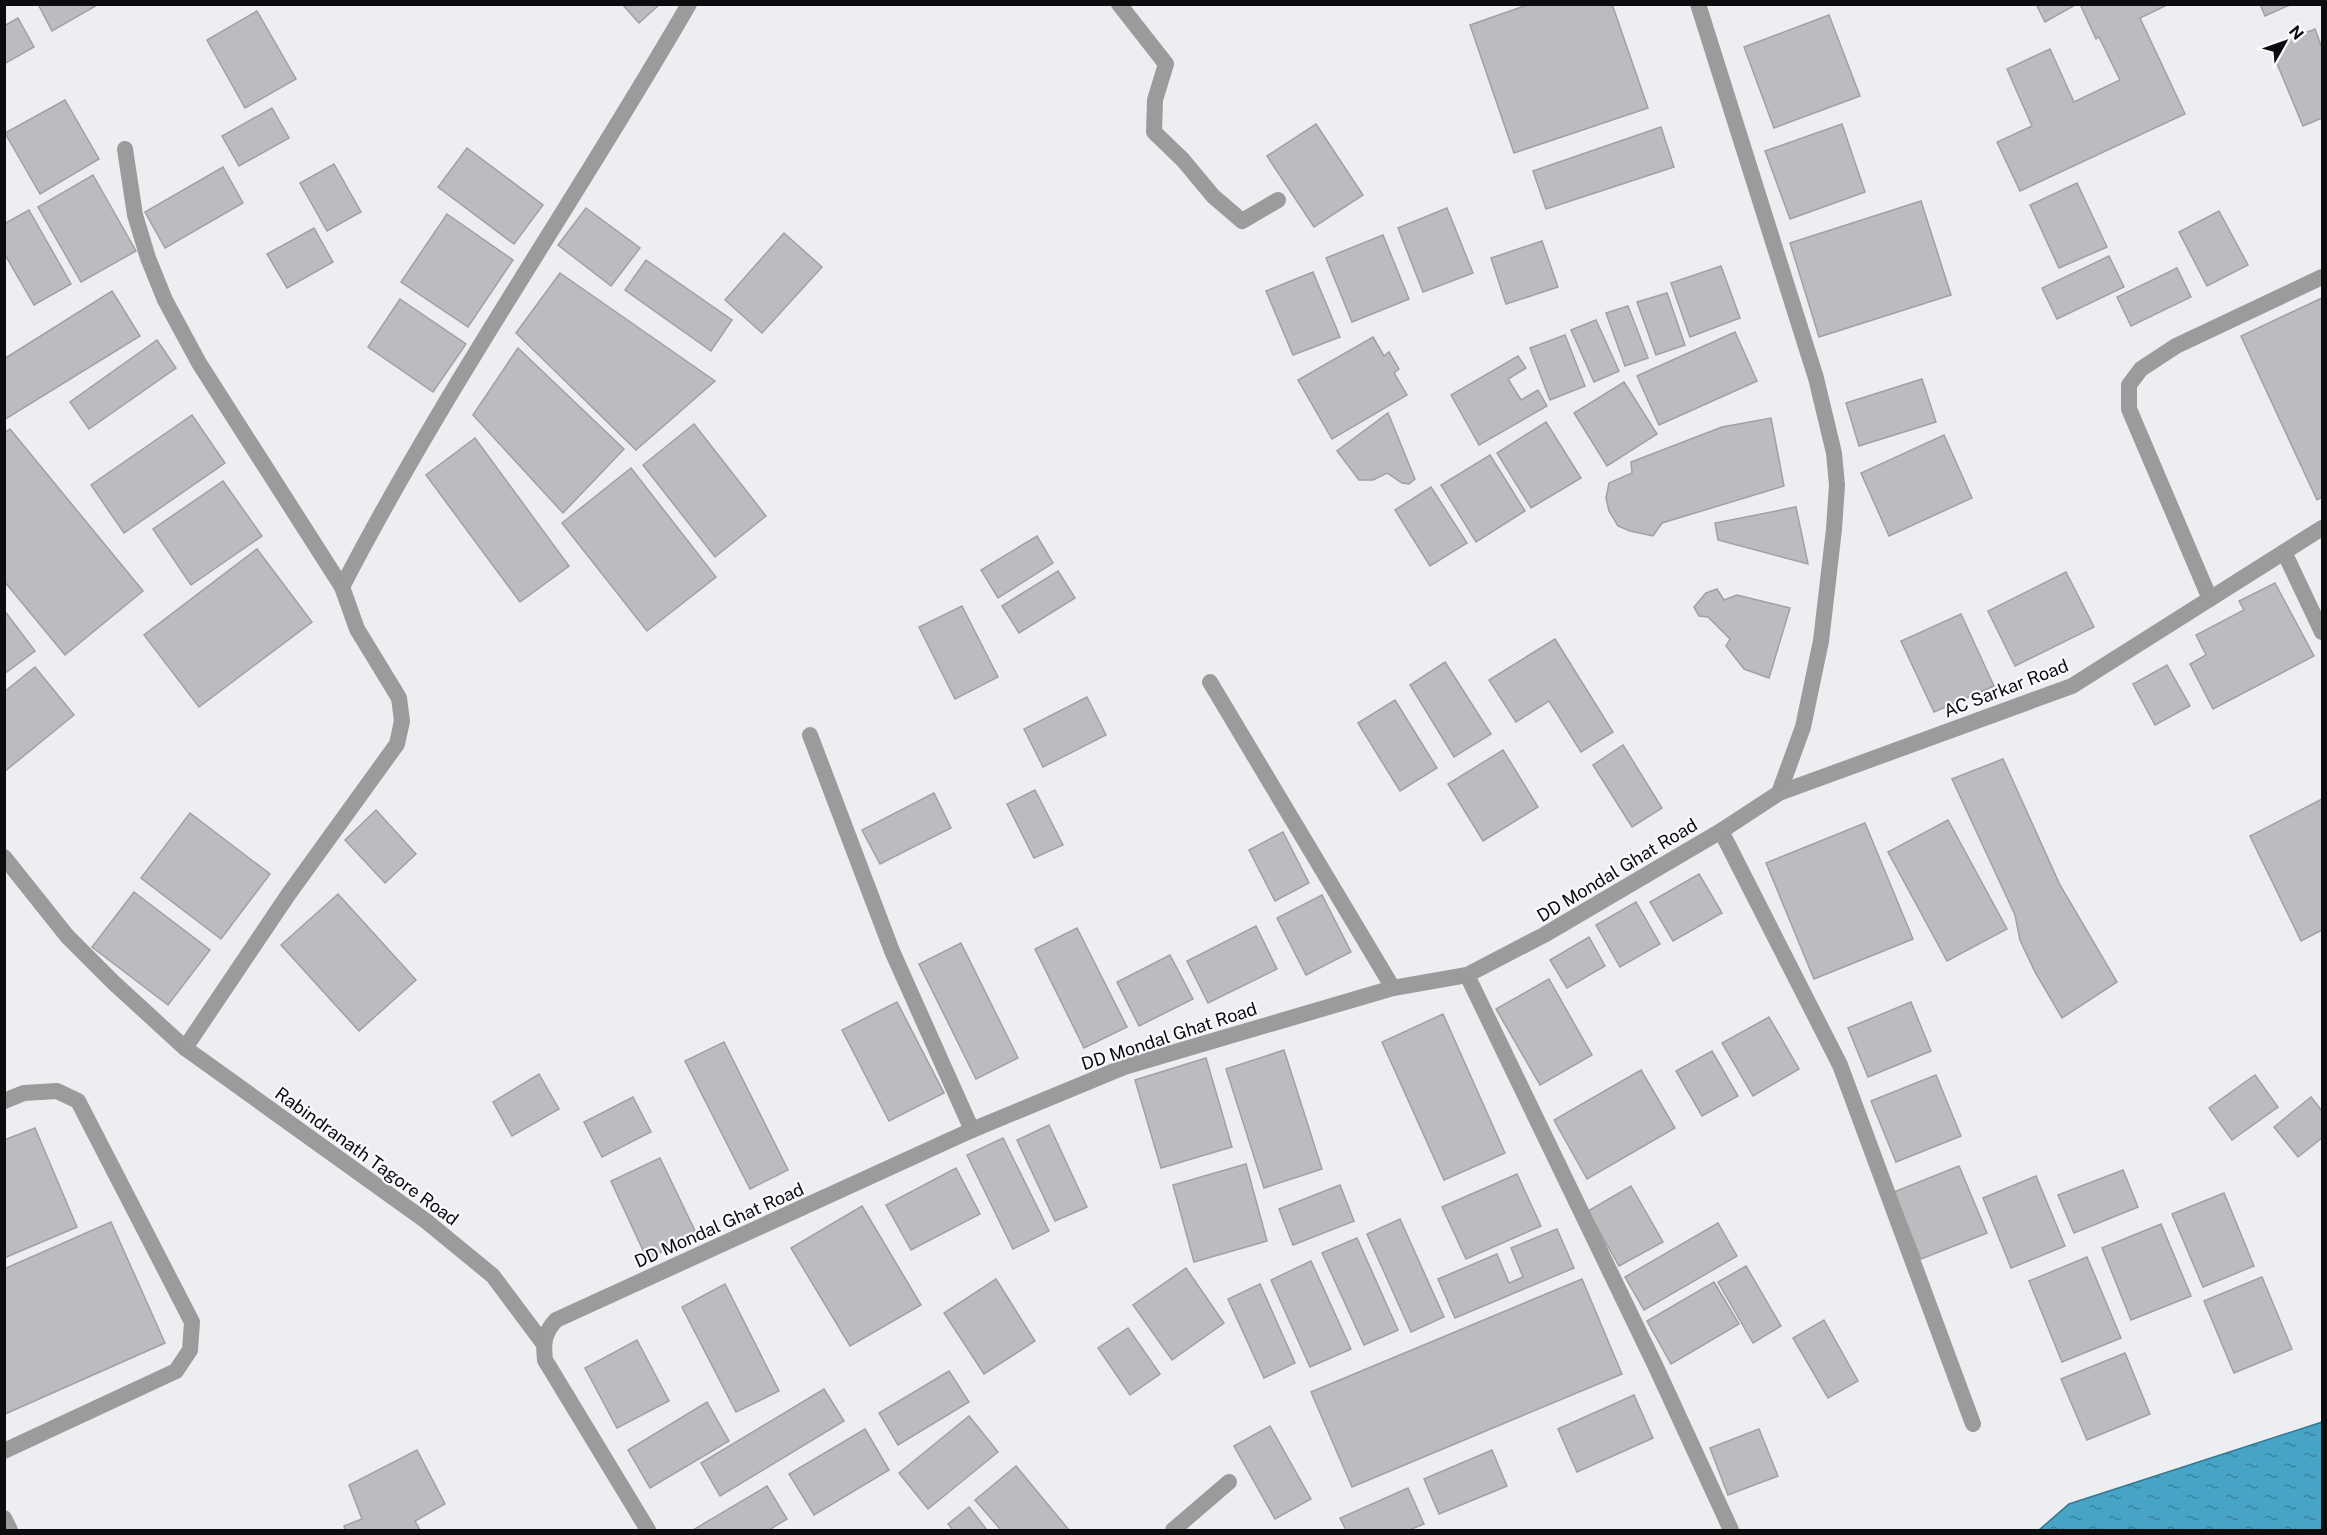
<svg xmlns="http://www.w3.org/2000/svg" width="2327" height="1535" font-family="'Public Sans',sans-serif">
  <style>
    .water { fill: url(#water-ripples); stroke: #35768f; stroke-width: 1.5 }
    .building { fill: #bbbcbf; stroke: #a0a1a3; stroke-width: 1.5 }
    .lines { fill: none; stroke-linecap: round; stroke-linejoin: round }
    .service { stroke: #9c9a9a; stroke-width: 16 }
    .minor { stroke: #9c9a9a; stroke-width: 16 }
    .tertiary { stroke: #9c9a9a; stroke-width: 16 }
    .labels { text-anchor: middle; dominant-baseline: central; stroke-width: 4.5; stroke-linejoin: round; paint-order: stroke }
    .street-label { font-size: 18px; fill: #0b0c0d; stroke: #fafbfe }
  </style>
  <defs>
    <pattern id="water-ripples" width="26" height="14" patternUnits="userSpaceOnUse" patternTransform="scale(1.5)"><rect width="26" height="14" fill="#47a4c7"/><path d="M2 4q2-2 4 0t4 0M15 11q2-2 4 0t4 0" fill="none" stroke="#3984a0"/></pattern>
  </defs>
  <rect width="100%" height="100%" fill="#edeef1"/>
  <path class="water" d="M2322,1422V1530H2039L2069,1504Z"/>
  <g class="building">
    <path d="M38,4H99L52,31Z"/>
    <path d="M622,4H660L639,23Z"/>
    <path d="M1530,4H1612L1648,108L1514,153L1470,25Z"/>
    <path d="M2036,4H2077L2045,22Z"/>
    <path d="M2080,4H2169L2140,18L2185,114L2020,191L1997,142L2032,126L2007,69L2050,49L2074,102L2120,80L2099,37L2096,39Z"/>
    <path d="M2260,4H2292L2265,16Z"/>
    <path d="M257,11L296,79L245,108L207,40Z"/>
    <path d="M1829,15L1860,96L1774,128L1744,47Z"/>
    <path d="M18,18L34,47L4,64V26Z"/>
    <path d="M2315,29L2322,48V118L2303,126L2270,47Z"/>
    <path d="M65,100L99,159L40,194L5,133Z"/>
    <path d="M272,108L289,138L239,166L222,136Z"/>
    <path d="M1316,124L1363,195L1314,227L1267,156Z"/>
    <path d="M1842,124L1865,192L1790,219L1765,151Z"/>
    <path d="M1661,127L1674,167L1546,209L1533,171Z"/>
    <path d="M467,148L543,205L514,244L438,187Z"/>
    <path d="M334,164L361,212L327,231L300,183Z"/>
    <path d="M223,167L243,203L165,248L145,212Z"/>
    <path d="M93,175L136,251L81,282L38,207Z"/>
    <path d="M2077,183L2107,247L2059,268L2030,205Z"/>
    <path d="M1921,201L1951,295L1819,337L1790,243Z"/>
    <path d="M586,208L640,248L611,286L558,245Z"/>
    <path d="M1447,208L1473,273L1423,292L1398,228Z"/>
    <path d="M29,210L71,284L34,305L4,253V224Z"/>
    <path d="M2219,211L2248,265L2207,286L2179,232Z"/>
    <path d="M447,214L513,260L468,327L401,282Z"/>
    <path d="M314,228L333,262L287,288L267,254Z"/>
    <path d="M784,233L822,267L762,333L725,300Z"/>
    <path d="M1383,235L1409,299L1352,322L1326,258Z"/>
    <path d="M1542,241L1558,287L1506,304L1491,258Z"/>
    <path d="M2109,256L2124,287L2057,319L2042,288Z"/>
    <path d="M646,260L732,320L711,351L625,290Z"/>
    <path d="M1721,266L1740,318L1690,337L1671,283Z"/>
    <path d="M2177,268L2191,297L2131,326L2117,297Z"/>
    <path d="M1313,272L1340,337L1293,355L1266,291Z"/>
    <path d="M560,273L715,381L636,450L516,333Z"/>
    <path d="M112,291L140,336L4,420V359Z"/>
    <path d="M1667,293L1685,345L1656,355L1637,302Z"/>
    <path d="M2322,298V497L2317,500L2241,336Z"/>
    <path d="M400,299L466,344L433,392L368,347Z"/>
    <path d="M1628,306L1648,358L1625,366L1606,313Z"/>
    <path d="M1596,320L1619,371L1594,382L1571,330Z"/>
    <path d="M1735,332L1757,381L1659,425L1637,376Z"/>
    <path d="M1565,335L1585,386L1550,400L1530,348Z"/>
    <path d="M1373,337L1384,356L1389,352L1399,369L1394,373L1407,395L1332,439L1298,380Z"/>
    <path d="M157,340L176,368L89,429L70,402Z"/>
    <path d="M518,348L624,449L563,513L473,415Z"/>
    <path d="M1518,356L1526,368L1508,379L1521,400L1538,390L1547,406L1479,445L1451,395Z"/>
    <path d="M1922,379L1936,422L1859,446L1846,403Z"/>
    <path d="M1624,382L1657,434L1607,466L1574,413Z"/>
    <path d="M1388,413L1415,479L1409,484L1402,483L1387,473L1373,480H1359L1337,451Z"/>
    <path d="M192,415L225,463L124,533L91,485Z"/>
    <path d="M1771,418L1784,486L1662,523L1653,536L1630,531L1618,526L1609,511L1606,498L1609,483L1632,473L1631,462L1722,427Z"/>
    <path d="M1546,422L1581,478L1531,508L1497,453Z"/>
    <path d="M694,424L766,516L715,557L643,465Z"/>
    <path d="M10,429L143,591L65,655L4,581V433Z"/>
    <path d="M1944,435L1972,498L1889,536L1861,473Z"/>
    <path d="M475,438L569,566L520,602L426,475Z"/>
    <path d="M1490,455L1525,511L1476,542L1441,485Z"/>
    <path d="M631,468L716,577L647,631L562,523Z"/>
    <path d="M223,481L262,536L191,585L153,529Z"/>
    <path d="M1431,487L1467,543L1430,566L1395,510Z"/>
    <path d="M1796,507L1808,564L1718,540L1715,523Z"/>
    <path d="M1037,536L1053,563L998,598L981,570Z"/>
    <path d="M257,549L312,622L199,707L144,635Z"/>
    <path d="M1058,571L1075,598L1019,633L1002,606Z"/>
    <path d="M2066,572L2094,627L2015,666L1988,611Z"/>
    <path d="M2275,583L2314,656L2213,709L2190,664L2206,655L2196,635L2244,610L2239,601Z"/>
    <path d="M1717,589L1724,600L1737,595L1790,608L1769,678L1744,669L1726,646L1730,639L1708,617L1699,616L1694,607L1706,593Z"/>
    <path d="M962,606L998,677L955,699L919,627Z"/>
    <path d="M4,610L35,651L4,674Z"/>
    <path d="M1961,614L1994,686L1934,712L1901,641Z"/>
    <path d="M1555,639L1613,732L1581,752L1549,701L1516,722L1489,680Z"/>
    <path d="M1445,662L1491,734L1454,757L1410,685Z"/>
    <path d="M2167,665L2190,706L2155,725L2133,684Z"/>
    <path d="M35,667L74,715L4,772V692Z"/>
    <path d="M1087,697L1106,735L1043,767L1024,729Z"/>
    <path d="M1395,700L1437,768L1400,791L1358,723Z"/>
    <path d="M1623,745L1662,808L1632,827L1593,765Z"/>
    <path d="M1503,750L1538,807L1483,841L1448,784Z"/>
    <path d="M2003,759L2060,885L2117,982L2062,1018L2035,972L2020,940L2015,915L1952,779Z"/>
    <path d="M1035,790L1063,845L1034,858L1007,804Z"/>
    <path d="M934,793L951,828L880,864L862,830Z"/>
    <path d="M2322,799V930L2301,941L2250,836Z"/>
    <path d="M376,810L416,854L385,883L345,840Z"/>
    <path d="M190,813L270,874L221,939L141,878Z"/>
    <path d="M1948,820L2007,929L1947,961L1888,852Z"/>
    <path d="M1865,823L1913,939L1814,979L1766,863Z"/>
    <path d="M1283,832L1309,883L1275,901L1249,850Z"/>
    <path d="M1699,874L1722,913L1673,941L1650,902Z"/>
    <path d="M134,892L210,950L168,1005L92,947Z"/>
    <path d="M338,894L416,980L359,1031L281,945Z"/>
    <path d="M1322,895L1351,952L1306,975L1277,918Z"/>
    <path d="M1636,902L1660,944L1620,967L1596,925Z"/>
    <path d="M1256,926L1277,969L1208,1003L1187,961Z"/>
    <path d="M1077,928L1127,1027L1084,1048L1035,949Z"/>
    <path d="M1589,937L1605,966L1567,988L1550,960Z"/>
    <path d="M961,943L1018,1058L976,1079L919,964Z"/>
    <path d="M1170,955L1193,999L1139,1026L1117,982Z"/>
    <path d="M1549,979L1592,1055L1540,1085L1496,1009Z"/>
    <path d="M897,1002L944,1093L889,1121L842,1030Z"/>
    <path d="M1911,1002L1931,1051L1868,1077L1848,1028Z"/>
    <path d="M1443,1014L1505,1153L1444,1180L1382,1042Z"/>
    <path d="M1769,1017L1799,1069L1753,1096L1722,1043Z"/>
    <path d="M724,1042L788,1170L750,1189L685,1061Z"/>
    <path d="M1284,1050L1322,1169L1264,1188L1226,1069Z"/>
    <path d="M1712,1051L1738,1096L1702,1116L1676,1071Z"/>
    <path d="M1206,1058L1232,1147L1161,1168L1135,1080Z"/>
    <path d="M1641,1070L1675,1128L1587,1179L1554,1120Z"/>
    <path d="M539,1074L559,1109L512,1136L493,1102Z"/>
    <path d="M1936,1075L1961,1136L1896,1162L1871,1101Z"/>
    <path d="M2255,1075L2278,1107L2232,1140L2209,1108Z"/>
    <path d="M633,1097L651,1132L602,1157L584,1122Z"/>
    <path d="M2311,1097L2322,1111V1138L2298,1157L2274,1127Z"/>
    <path d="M1049,1125L1087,1207L1055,1221L1017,1140Z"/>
    <path d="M35,1128L77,1227L4,1258V1140Z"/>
    <path d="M1003,1138L1049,1231L1013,1249L967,1155Z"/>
    <path d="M660,1158L697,1235L647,1259L611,1181Z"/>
    <path d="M1246,1164L1267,1241L1194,1262L1173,1185Z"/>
    <path d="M1959,1166L1987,1233L1921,1259L1894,1192Z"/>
    <path d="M956,1168L980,1214L911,1250L886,1205Z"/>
    <path d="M2123,1170L2138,1207L2074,1233L2058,1195Z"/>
    <path d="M1517,1174L1541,1226L1466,1259L1442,1207Z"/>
    <path d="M2036,1176L2065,1246L2011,1268L1983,1198Z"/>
    <path d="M1340,1185L1354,1221L1293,1245L1279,1209Z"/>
    <path d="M1631,1186L1663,1242L1619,1266L1588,1211Z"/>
    <path d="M2224,1193L2254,1266L2203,1287L2172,1214Z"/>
    <path d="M862,1206L921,1305L850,1346L791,1248Z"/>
    <path d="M1400,1219L1444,1317L1411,1332L1367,1234Z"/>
    <path d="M111,1222L165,1343L5,1414L4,1269Z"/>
    <path d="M1718,1223L1737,1256L1644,1310L1625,1277Z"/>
    <path d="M2161,1224L2191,1296L2131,1320L2102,1248Z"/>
    <path d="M1557,1229L1574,1268L1455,1318L1438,1279L1497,1254L1509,1283L1523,1277L1511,1248Z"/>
    <path d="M1357,1238L1398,1330L1364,1345L1322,1253Z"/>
    <path d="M2087,1257L2121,1338L2062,1362L2029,1281Z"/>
    <path d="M1311,1261L1351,1349L1310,1367L1271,1280Z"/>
    <path d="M1746,1266L1781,1326L1753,1343L1718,1282Z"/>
    <path d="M1186,1268L1224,1323L1172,1360L1133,1305Z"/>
    <path d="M2262,1277L2292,1349L2234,1373L2204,1301Z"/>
    <path d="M996,1279L1035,1341L984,1374L944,1313Z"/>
    <path d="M1582,1279L1622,1374L1352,1487L1311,1392Z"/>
    <path d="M1714,1282L1739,1324L1671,1364L1647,1321Z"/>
    <path d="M725,1284L779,1391L736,1412L682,1307Z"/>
    <path d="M1260,1284L1295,1363L1264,1378L1228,1299Z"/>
    <path d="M1824,1320L1858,1381L1828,1398L1793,1338Z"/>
    <path d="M1128,1328L1160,1374L1130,1395L1098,1348Z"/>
    <path d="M637,1340L669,1401L617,1428L585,1368Z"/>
    <path d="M2125,1353L2150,1414L2087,1440L2061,1379Z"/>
    <path d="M949,1371L969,1402L898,1445L879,1413Z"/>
    <path d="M824,1389L844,1421L720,1496L701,1463Z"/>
    <path d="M1634,1395L1653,1438L1577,1472L1558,1429Z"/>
    <path d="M707,1402L729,1441L650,1488L628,1450Z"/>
    <path d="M969,1416L998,1452L928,1509L899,1473Z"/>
    <path d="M1270,1426L1311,1499L1275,1519L1234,1446Z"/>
    <path d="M865,1429L889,1470L814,1515L789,1474Z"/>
    <path d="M1759,1429L1778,1476L1728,1495L1710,1448Z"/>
    <path d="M417,1450L445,1504L415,1521L420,1530H345L344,1526L362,1519L349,1485Z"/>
    <path d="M1492,1450L1507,1486L1439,1514L1424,1479Z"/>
    <path d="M1016,1466L1069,1530H1001L975,1500Z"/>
    <path d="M767,1486L787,1519L769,1530H693Z"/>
    <path d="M1408,1488L1424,1524L1409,1530H1346L1340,1518Z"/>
    <path d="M969,1507L987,1530H953L948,1524Z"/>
  </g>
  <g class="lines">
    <path class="service" d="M4,1101L24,1093L57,1091L78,1101L192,1322L190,1350L176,1371L4,1451"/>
    <g class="minor">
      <path d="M1119,4L1166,64L1155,100L1154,132L1183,160L1213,196L1242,221L1278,200"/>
      <path d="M125,149L135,215L148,258L165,300L199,363L342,587"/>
      <path d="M2284,552L2322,632"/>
      <path d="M2210,599L2129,409V385L2141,369L2176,346L2322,277"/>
      <path d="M1210,682L1393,988"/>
      <path d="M810,735L892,951L972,1130"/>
      <path d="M1721,831L1840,1065L1973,1424"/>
      <path d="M4,857L67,936L114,983L185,1048L426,1221L493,1276L543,1343"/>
      <path d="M1467,975L1655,1365L1731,1530"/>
      <path d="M185,1048L288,895L397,744L402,721L399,698L357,629L342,587C446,386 576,200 689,4"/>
      <path d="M4,1518L10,1530"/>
      <path d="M1173,1530L1229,1482"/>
    </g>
    <g class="tertiary">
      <path d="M1698,4L1816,378L1834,453L1837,485L1834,529L1821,641L1803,727L1779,793"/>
      <path d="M648,1530L545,1360C543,1343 544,1333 556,1320L972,1130L1124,1067L1393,988L1467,975L1544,935L1721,831L1779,793L2072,686L2322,528"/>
    </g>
  </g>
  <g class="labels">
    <g class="street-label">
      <text transform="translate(2006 688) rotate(-21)">AC Sarkar Road</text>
      <text transform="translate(1617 870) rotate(-31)">DD Mondal Ghat Road</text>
      <text transform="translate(1169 1036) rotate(-18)">DD Mondal Ghat Road</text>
      <text transform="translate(367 1156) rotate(36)">Rabindranath Tagore Road</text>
      <text transform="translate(719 1225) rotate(-24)">DD Mondal Ghat Road</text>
    </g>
  </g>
  <rect width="2327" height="1535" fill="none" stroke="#0b0c0d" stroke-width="12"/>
  <g transform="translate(2285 42) rotate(50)" stroke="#fafbfe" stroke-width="4.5" paint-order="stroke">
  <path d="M0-4.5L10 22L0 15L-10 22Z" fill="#0b0c0d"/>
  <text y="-9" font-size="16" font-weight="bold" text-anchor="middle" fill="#0b0c0d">N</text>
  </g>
</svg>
